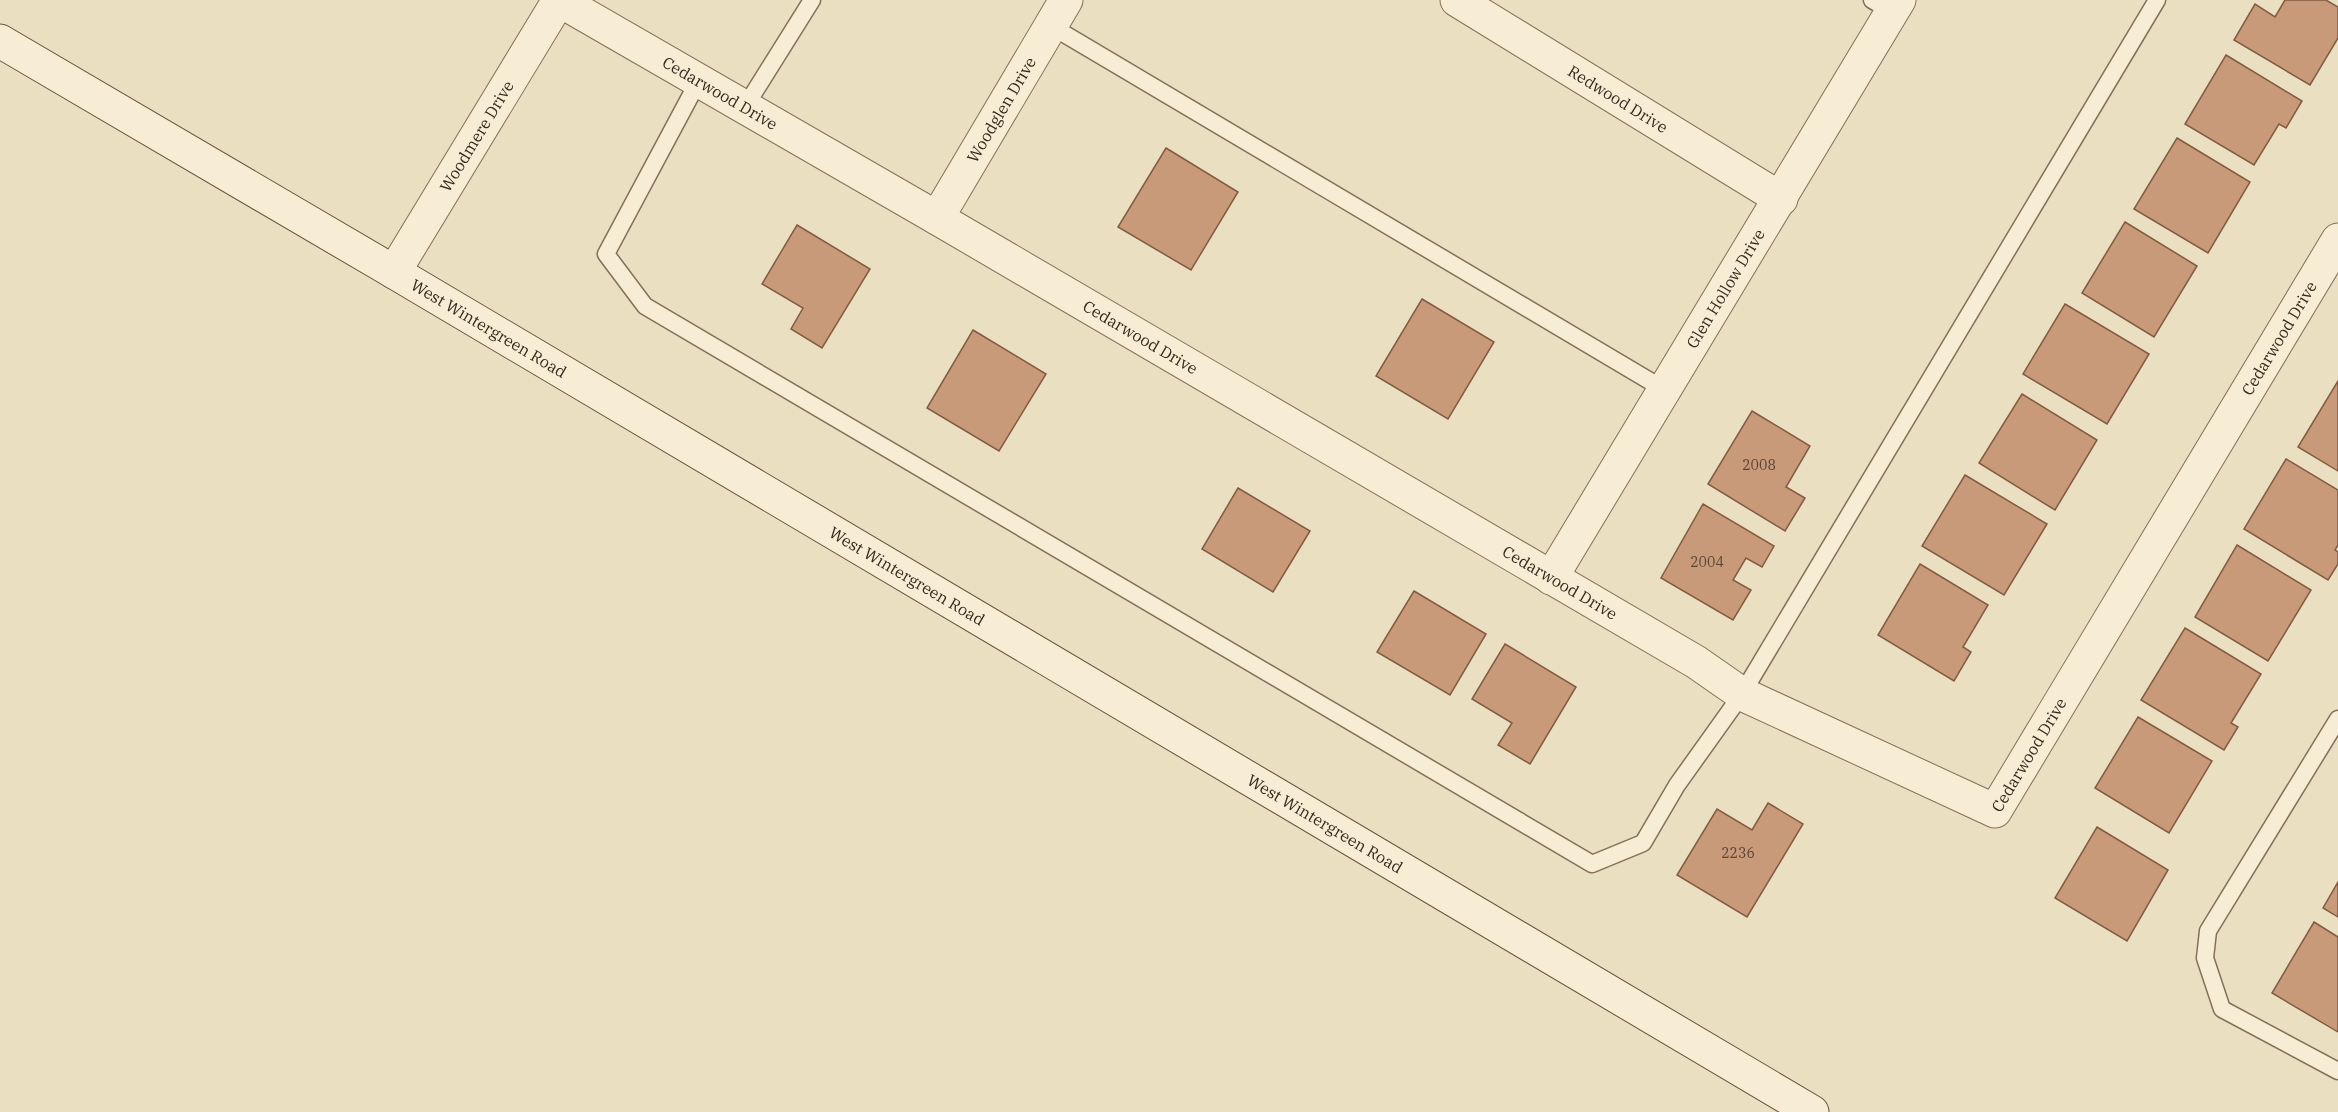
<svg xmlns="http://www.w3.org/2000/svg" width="2338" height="1112" font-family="'IBM Plex Serif',serif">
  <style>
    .building { fill: #c89a79; stroke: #825b41; stroke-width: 1.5 }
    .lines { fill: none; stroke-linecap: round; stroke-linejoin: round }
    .service-casing { stroke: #84705a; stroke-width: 19 }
    .minor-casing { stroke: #84705a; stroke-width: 35 }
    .secondary-casing { stroke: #66513d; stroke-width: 35 }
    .service { stroke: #f7ecd4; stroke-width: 16 }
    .minor { stroke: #f7ecd4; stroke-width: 33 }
    .secondary { stroke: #f7ecd4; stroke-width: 33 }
    .labels { text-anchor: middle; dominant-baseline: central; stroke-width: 4.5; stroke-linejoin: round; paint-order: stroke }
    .number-label { font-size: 14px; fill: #5a4535 }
    .street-label { font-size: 16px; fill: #35291e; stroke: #f3e9d1 }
  </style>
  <rect width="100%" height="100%" fill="#ebdfc2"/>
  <g class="building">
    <path d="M2285,0H2326L2338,7V38L2310,85L2234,40L2255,4L2275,17Z"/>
    <path d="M2226,55L2302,101L2286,128L2279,124L2254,165L2185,124Z"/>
    <path d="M2177,138L2250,182L2208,253L2134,209Z"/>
    <path d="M1166,148L1238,192L1191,270L1118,227Z"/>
    <path d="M2125,222L2197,266L2154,337L2082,293Z"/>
    <path d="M797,225L870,269L822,348L791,329L803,308L762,284Z"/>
    <path d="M1422,299L1494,342L1448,419L1376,376Z"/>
    <path d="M2065,304L2149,354L2107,424L2023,374Z"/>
    <path d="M973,330L1046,374L999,451L927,408Z"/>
    <path d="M2338,381V471L2298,447Z"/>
    <path d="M2022,394L2097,440L2055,510L1979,463Z"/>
    <path d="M1752,411L1810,446L1786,487L1805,498L1785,531L1708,484Z"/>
    <path d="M2286,459L2338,490V545L2335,550L2338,552V564L2328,580L2244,529Z"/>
    <path d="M1965,475L2047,524L2004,595L1922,546Z"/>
    <path d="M1238,488L1310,531L1273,592L1202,549Z"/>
    <path d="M1703,504L1774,546L1762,567L1746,558L1733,580L1751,590L1733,620L1661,578Z"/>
    <path d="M2237,545L2311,590L2268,661L2195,617Z"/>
    <path d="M1920,564L1988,605L1963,647L1971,652L1954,681L1878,635Z"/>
    <path d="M1414,591L1486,634L1450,695L1377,652Z"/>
    <path d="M2185,628L2261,674L2231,723L2238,727L2224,750L2141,700Z"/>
    <path d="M1505,644L1576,687L1530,764L1498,745L1512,723L1472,699Z"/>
    <path d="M2138,717L2212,761L2169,833L2095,788Z"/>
    <path d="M1768,803L1803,824L1747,917L1677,875L1717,809L1752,830Z"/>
    <path d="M2097,827L2168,870L2127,941L2055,898Z"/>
    <path d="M2338,882V917L2323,908Z"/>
    <path d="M2314,922L2338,937V1032L2272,993Z"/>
  </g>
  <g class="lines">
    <defs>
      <g id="service">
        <path d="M1872,0L1892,12"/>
        <path d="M1051,26L1665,390"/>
        <path d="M699,80L606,254L645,306L1592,864L1643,843L1677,785L1742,694L2157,0"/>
        <path d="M745,107L812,0"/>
        <path d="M2338,719L2208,931L2205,958L2222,1009L2338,1071"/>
      </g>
      <g id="minor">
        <path id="s1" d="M559,0L937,218L1696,662L1742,694L1995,811L2338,240"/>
        <path id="s2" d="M1457,0L1781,199"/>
        <path id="s3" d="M937,218L1066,0"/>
        <path id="s4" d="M394,272L559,0"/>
        <path id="s5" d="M1551,578L1899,0"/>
      </g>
      <g id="secondary">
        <path id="s6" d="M0,41L394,272L1812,1112"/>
      </g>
    </defs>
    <use href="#service" class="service-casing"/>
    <use href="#minor" class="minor-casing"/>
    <use href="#secondary" class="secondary-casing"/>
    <use href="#service" class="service"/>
    <use href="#minor" class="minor"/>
    <use href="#secondary" class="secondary"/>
  </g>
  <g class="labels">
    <g class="number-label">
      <text x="1759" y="465">2008</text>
      <text x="1707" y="562">2004</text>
      <text x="1738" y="853">2236</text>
    </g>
    <g class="street-label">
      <text stroke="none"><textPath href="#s1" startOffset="186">Cedarwood Drive</textPath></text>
      <text stroke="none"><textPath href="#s2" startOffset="189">Redwood Drive</textPath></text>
      <text stroke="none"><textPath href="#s3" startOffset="126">Woodglen Drive</textPath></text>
      <text stroke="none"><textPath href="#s4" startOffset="159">Woodmere Drive</textPath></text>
      <text stroke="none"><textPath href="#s5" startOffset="338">Glen Hollow Drive</textPath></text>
      <text stroke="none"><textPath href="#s6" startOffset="567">West Wintergreen Road</textPath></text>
      <text stroke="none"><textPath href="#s1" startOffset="672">Cedarwood Drive</textPath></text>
      <text stroke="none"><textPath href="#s1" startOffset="2202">Cedarwood Drive</textPath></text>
      <text stroke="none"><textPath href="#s6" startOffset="1053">West Wintergreen Road</textPath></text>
      <text stroke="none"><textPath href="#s1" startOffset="1158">Cedarwood Drive</textPath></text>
      <text stroke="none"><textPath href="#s1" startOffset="1716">Cedarwood Drive</textPath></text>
      <text stroke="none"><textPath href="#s6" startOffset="1539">West Wintergreen Road</textPath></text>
    </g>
  </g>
</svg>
